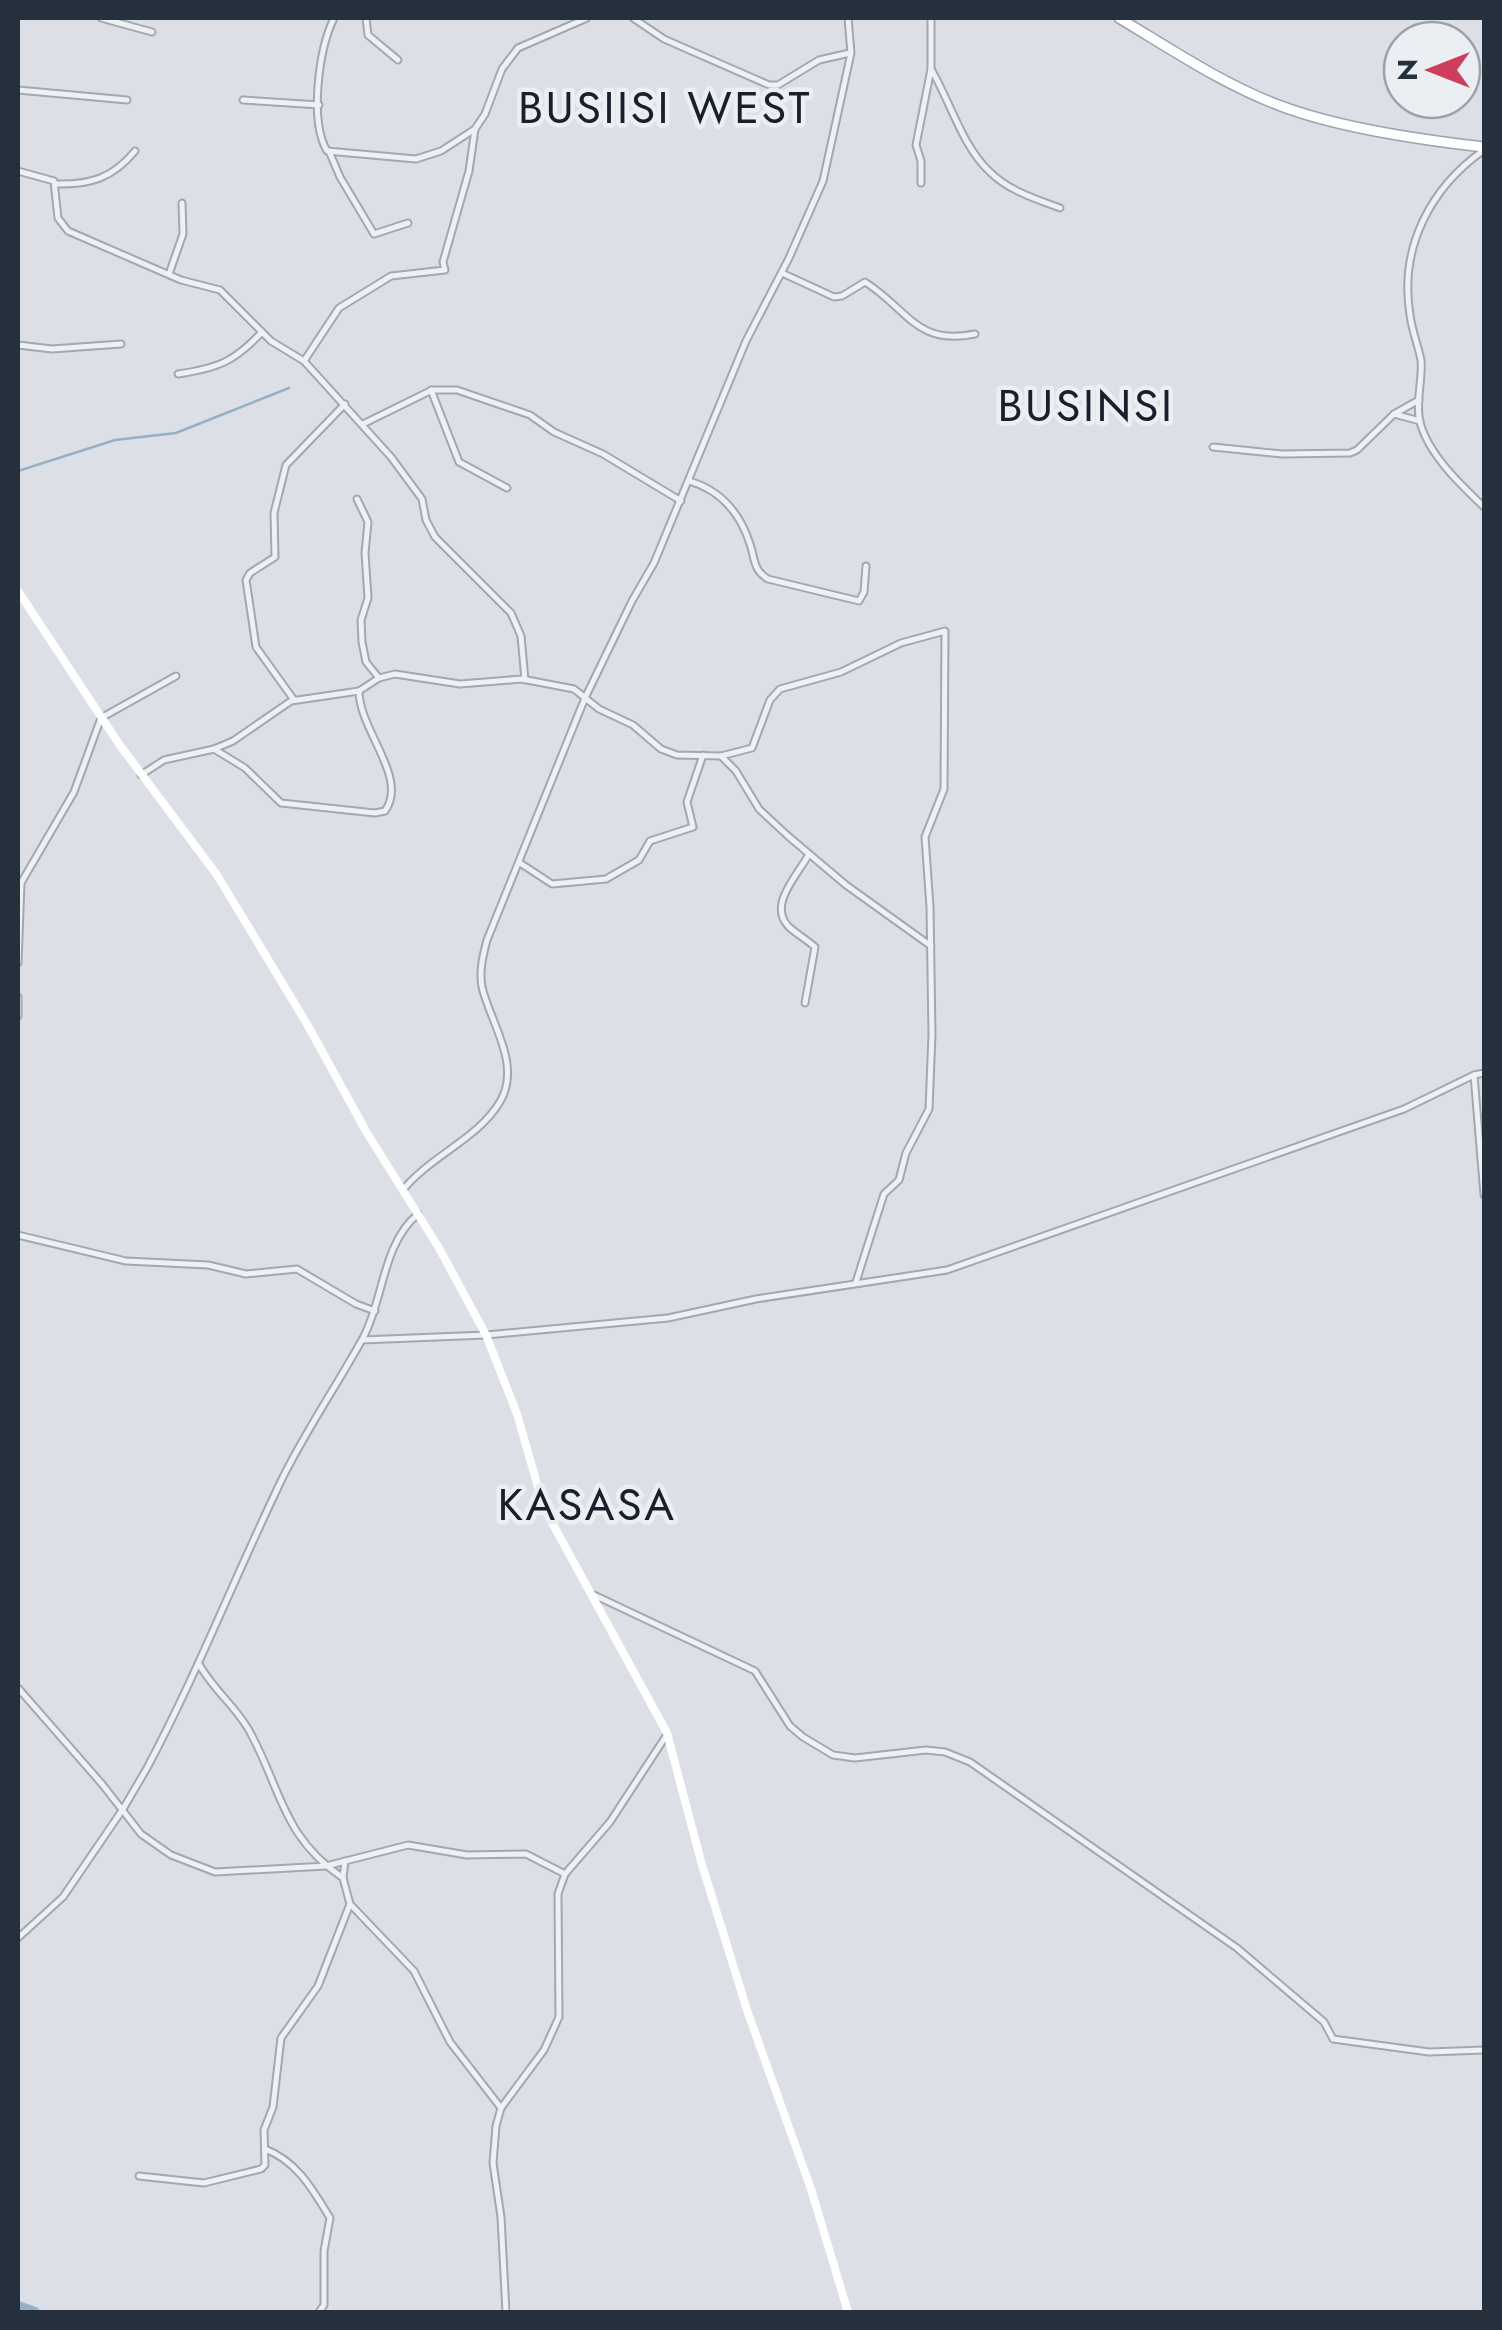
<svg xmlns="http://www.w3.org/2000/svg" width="1502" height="2330" font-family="Jost,sans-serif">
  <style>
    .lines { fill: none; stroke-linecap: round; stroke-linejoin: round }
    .stream { stroke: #96b0c7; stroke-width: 2.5 }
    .river { stroke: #96b0c7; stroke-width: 10 }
    .street-casing { stroke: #a2a7b0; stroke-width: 9 }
    .primary-casing { stroke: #9ba5b2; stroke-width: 12 }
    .street { stroke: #eef1f4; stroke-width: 5 }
    .secondary { stroke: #fff; stroke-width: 8 }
    .primary { stroke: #fff; stroke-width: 9 }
    .labels { text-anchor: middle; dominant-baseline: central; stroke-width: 9; stroke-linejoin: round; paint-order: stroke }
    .quarter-label { font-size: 45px; letter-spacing: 2.5px; fill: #18202d; stroke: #ebeff4 }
  </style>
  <rect width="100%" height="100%" fill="#dce0e6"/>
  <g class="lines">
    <path class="stream" d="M18,471L115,440L176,433L289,388"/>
    <path class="river" d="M18,2306L35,2312"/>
    <defs>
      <g id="street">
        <path d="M101,18L152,32"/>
        <path d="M334,18C319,49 309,120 327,151L416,159L441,151L475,129"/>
        <path d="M366,18L368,35L398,60"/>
        <path d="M633,18L664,39L769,85H778L819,60L850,53"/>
        <path d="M931,69C950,101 962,146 990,172C1009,191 1036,199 1060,208"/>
        <path d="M18,90L127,100"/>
        <path d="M243,100L319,105"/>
        <path d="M1484,150C1430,188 1399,248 1410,315C1412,331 1418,345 1421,360C1423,380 1415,402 1420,422C1428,454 1461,485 1484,507"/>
        <path d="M329,151L340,177L374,234L408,223"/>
        <path d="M18,171L54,181L58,218L68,231L181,280L220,290L271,341L304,361L391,457L422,499L426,520L435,537L511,613L521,636L525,680"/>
        <path d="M921,183V161L916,145L931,69V18"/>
        <path d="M56,184C90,185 113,178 135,151"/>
        <path d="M782,273L834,297L842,296L865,282C908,309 916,346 975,334"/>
        <path d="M169,274L183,234L182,203"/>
        <path d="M18,345L52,349L121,344"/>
        <path d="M304,361L339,308L391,276L445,270L443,262L469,171L475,129L485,114L502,69L518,48L587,18"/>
        <path d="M178,374C218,368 234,362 262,332"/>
        <path d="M431,390L459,462L507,488"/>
        <path d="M1394,414L1420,421"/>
        <path d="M363,424L432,390H457L530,415L554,432L603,454L681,501"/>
        <path d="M1213,447L1282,454L1350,453L1357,450L1394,414L1419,400"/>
        <path d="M689,481C720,490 740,513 750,544C755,559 753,570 768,579L859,601L864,592L866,566"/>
        <path d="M357,499L368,522L365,553L368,598L361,620L362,642L366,662L379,678"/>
        <path d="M294,700L256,647L246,580L250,573L275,557L274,513L286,465L345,404"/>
        <path d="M214,749L245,768L281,803L375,813L385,811C409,778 359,730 359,691"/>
        <path d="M721,756L736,771L759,809L788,836L846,885L931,946"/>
        <path d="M141,775L164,760L214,749L233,741L291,701L359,691L379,678L395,674L460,684L522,679L574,689L599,709L633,725L661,749L677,755L721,756L752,748L770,700L780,689L841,672L901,643L945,631L944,789L925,837L930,907L932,1034L929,1109L906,1153L899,1180L884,1194L856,1282"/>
        <path d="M520,863L552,884L606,879L639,860L650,841L693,827L687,802L703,755"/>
        <path d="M18,963L21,883L74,792L101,718L176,676"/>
        <path d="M18,997V1016"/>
        <path d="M805,1003L815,947C807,940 797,934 789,927C767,905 798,875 809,854"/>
        <path d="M1474,1075L1484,1195"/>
        <path d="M403,1190C430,1156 480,1138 501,1100C521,1063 490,1022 482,987C479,971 483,955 487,940L585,698L632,601L654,563L746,341L789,258L823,181L851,53L848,18"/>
        <path d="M18,1235L126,1261L208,1265L246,1274L297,1269L356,1304L375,1311"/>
        <path d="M362,1340L486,1335L668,1318L756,1299L947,1270L1404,1109L1474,1075L1484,1073"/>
        <path d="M594,1595L755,1671L790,1726L803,1737L833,1755L855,1758L926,1750L945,1752L970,1762L1237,1948L1324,2022L1333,2039L1429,2052L1484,2050"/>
        <path d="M199,1664C213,1690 238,1708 251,1734C282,1792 283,1837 343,1878"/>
        <path d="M18,1688L102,1784L141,1834L171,1855L215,1872L326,1866L408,1845L467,1855L526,1854L565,1874"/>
        <path d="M345,1861L343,1878L350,1904L414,1971L450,2042L501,2108"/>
        <path d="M18,1938L63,1897L123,1809L147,1768C197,1674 236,1574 283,1477C307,1429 337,1385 363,1338C384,1299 382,1244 418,1214"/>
        <path d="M265,2149C297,2161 313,2190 330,2218L324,2251V2305L319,2312"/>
        <path d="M139,2176L204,2183L261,2169L265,2165L264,2130L273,2107L281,2038L318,1986L350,1904"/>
        <path d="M506,2312L501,2217L493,2163L496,2126L501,2108L544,2050L559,2017L558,1894L565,1874L610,1822L666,1736"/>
      </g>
      <path id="primary" d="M1119,18C1171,49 1224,85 1281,106C1339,128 1422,140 1484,147"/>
    </defs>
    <use href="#street" class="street-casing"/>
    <use href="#primary" class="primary-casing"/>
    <use href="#street" class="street"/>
    <path class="secondary" d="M18,591L119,744L217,875L307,1024L367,1133L439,1248L486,1335L517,1414L544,1508L667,1733L702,1865L748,2013L811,2189L848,2312"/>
    <use href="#primary" class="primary"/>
  </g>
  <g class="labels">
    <g class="quarter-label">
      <text x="665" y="107">BUSIISI WEST</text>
      <text x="1086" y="405">BUSINSI</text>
      <text x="587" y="1504">KASASA</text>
    </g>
  </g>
  <rect width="1502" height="2330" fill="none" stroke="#262f3c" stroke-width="40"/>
  <g transform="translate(1432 70) rotate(270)"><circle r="48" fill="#ebeff4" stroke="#9ca2aa" stroke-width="2.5"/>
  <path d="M0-8L18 38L0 25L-18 38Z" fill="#cd3e5a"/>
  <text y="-15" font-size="28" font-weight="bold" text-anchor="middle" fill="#262f3c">N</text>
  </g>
</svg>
